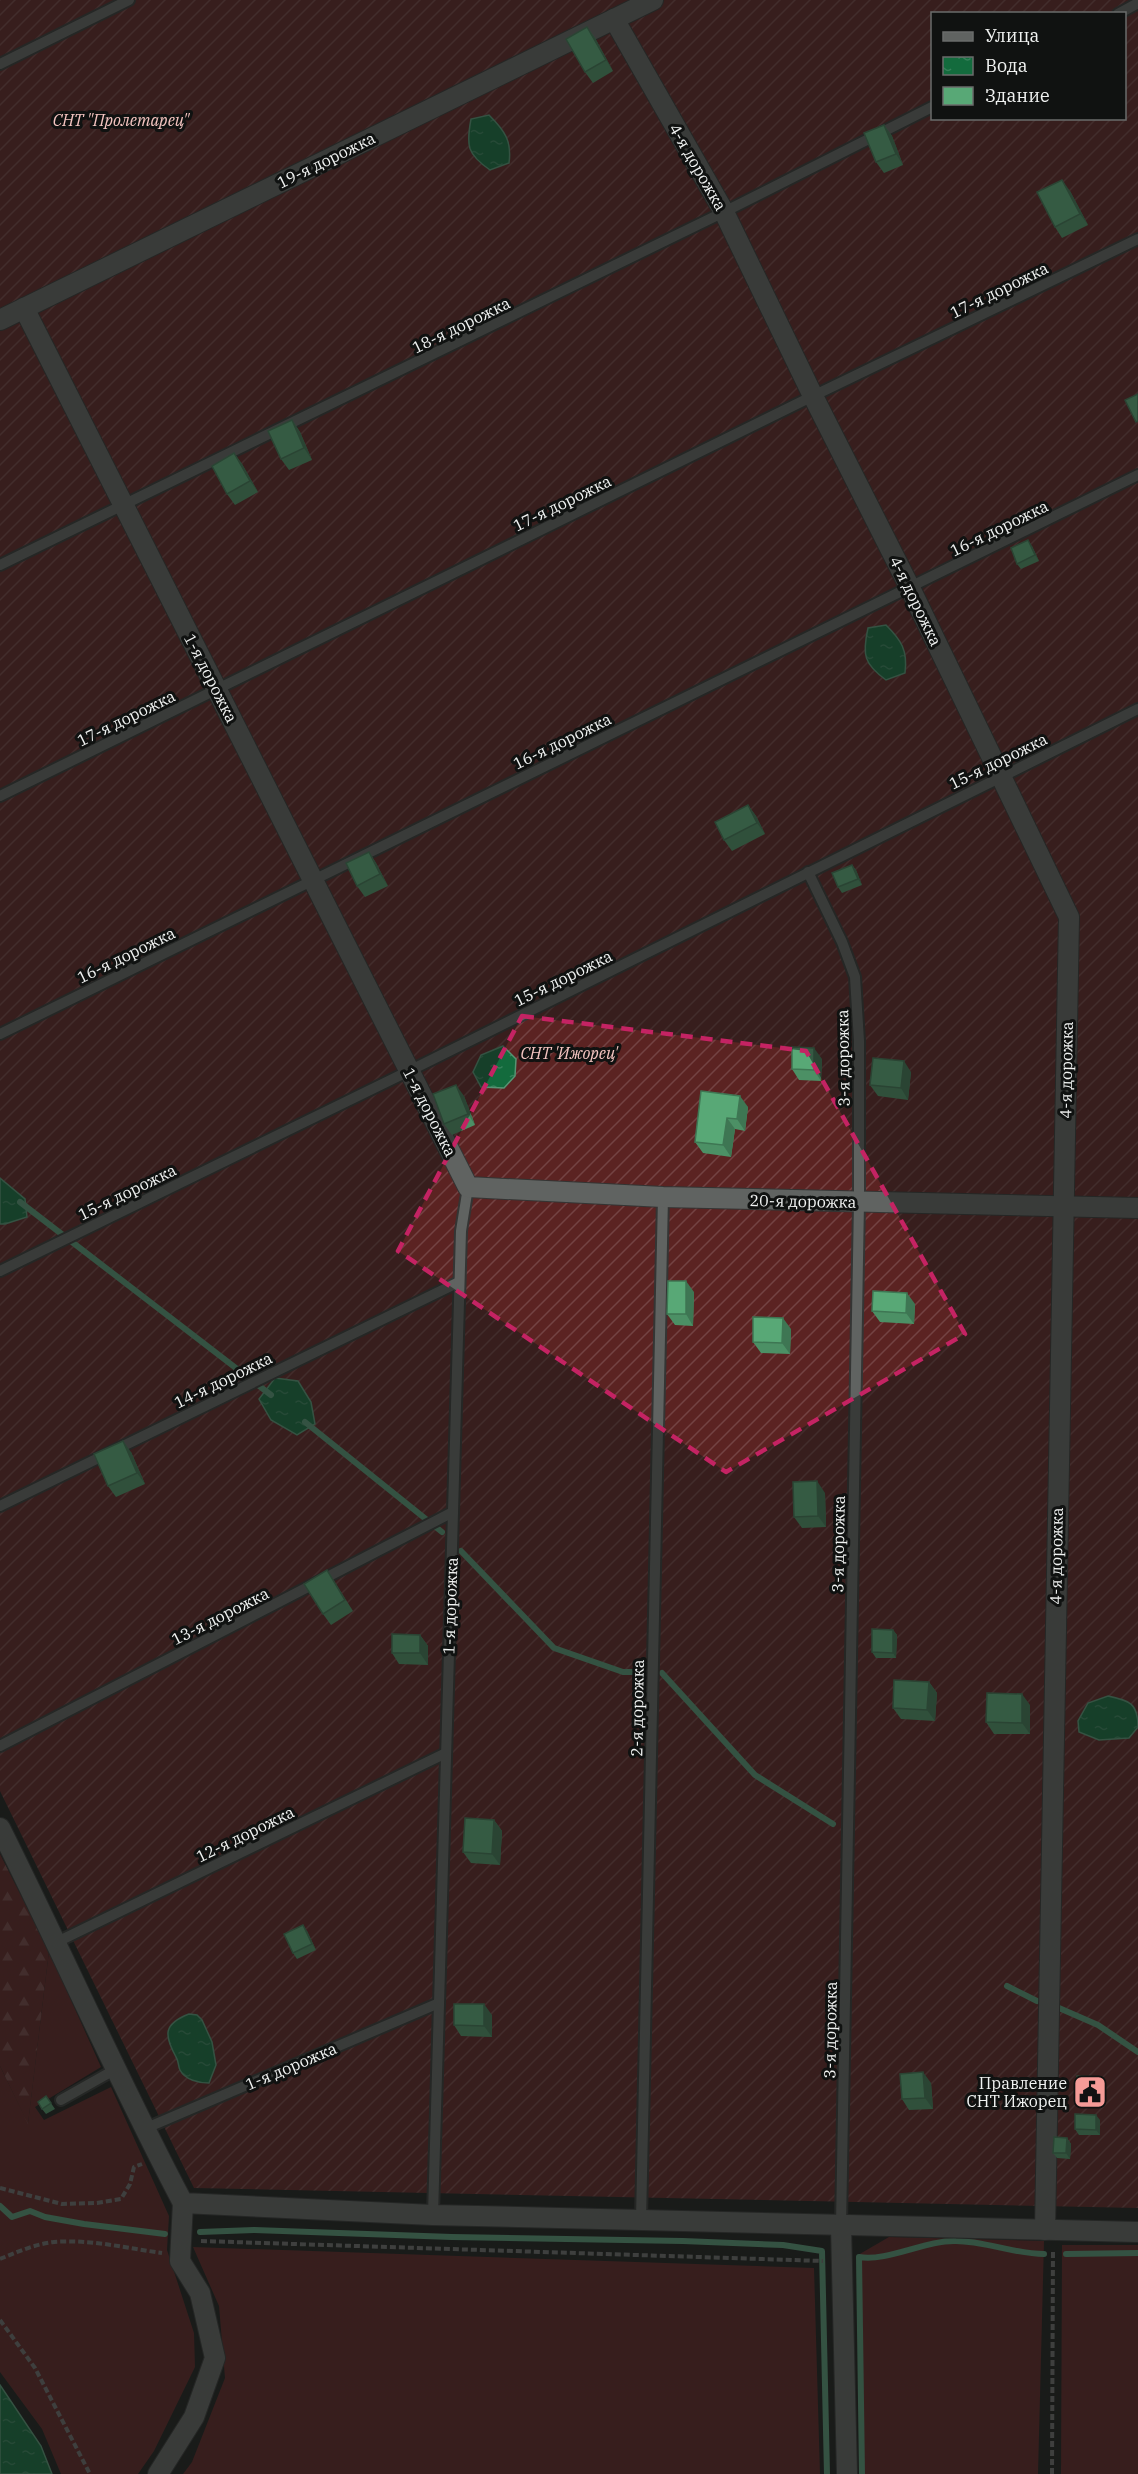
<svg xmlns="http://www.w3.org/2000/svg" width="1138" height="2474" font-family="'IBM Plex Serif',serif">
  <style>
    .grass { fill: #5b2322 }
    .forest { fill: url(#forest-firs) }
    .garden { fill: url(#garden-furrows); fill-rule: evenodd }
    .water { fill: url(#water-ripples); stroke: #569473; stroke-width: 1.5 }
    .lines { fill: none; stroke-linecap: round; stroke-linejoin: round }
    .stream { stroke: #569473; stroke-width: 6 }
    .lane-casing { stroke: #343534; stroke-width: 14 }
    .street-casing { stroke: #343534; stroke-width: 22 }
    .path { stroke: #6a6c6b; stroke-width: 4; stroke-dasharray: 6 3; stroke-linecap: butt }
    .lane { stroke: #606361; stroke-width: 10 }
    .street { stroke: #606361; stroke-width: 20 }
    .wall { fill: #4c9065 }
    .shaded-wall { fill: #3e7653 }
    .building { fill: #58a876; stroke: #3e7653; stroke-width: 1.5 }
    .marked { fill: none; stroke: #c42363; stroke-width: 4.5; stroke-dasharray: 12 8; stroke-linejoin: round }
    .labels { text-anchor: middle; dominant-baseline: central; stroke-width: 6; stroke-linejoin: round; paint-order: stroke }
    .park-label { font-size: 16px; font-style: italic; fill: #f6c6c2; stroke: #101211 }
    .street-label { font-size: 16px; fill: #f1f3f2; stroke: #101211 }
    .poi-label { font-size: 16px; fill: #f1f3f2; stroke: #101211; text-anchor: end }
  </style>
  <defs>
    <pattern id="forest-firs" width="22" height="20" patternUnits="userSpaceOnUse" patternTransform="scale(1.5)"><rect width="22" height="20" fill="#5b2322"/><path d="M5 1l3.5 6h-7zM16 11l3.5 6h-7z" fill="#734343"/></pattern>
    <pattern id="garden-furrows" width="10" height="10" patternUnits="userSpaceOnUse" patternTransform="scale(1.5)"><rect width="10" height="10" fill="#5b2322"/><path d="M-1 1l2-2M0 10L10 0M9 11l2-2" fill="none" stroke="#734343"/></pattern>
    <pattern id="water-ripples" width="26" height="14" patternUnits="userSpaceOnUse" patternTransform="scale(1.5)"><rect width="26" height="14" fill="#136b3d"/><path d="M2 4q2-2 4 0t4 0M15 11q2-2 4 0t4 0" fill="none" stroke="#36815a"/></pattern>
  </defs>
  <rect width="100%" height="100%" fill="#191b1a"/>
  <g class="grass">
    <path d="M49,1951L101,2067L35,2107L44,2120L111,2087L169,2216L167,2250L194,2333L195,2367L154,2451L138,2474H61L42,2429L0,2372V2066L28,2123Z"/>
    <path d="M889,2237L1044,2241L1038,2474H863L858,2255Z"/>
    <path d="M1062,2245H1138V2474H1061Z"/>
    <path d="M193,2247L814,2268L820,2474H183L192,2462L225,2378L219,2306Z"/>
  </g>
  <path class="forest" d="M0,1854L49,1951L28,2124L0,2066Z"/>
  <path class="garden" d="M0,0H1138V2208L194,2188L0,1791ZM932,14H1124V118H932Z"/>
  <g class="water">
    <path d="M489,115C505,131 512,141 509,163L490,170C467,154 466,146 471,119Z"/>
    <path d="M886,625C901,640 908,650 905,673L886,680C864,664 862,655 868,628Z"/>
    <path d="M503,1046L516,1059L515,1076L504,1088L481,1087L473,1072L481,1055Z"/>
    <path d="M0,1178L25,1199L27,1217L5,1224H0Z"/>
    <path d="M275,1378L298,1381L311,1402L315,1424L297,1435L271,1420L259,1399Z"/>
    <path d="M1108,1696C1130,1701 1138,1703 1138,1727L1129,1738L1099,1740L1079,1732L1078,1721L1088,1703Z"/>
    <path d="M189,2014L197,2015L202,2020L212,2042L216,2065L209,2083C199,2083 185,2080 180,2070C178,2066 179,2062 176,2057C164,2035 163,2024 189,2014Z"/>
    <path d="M0,2385L41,2446L52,2474H0Z"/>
  </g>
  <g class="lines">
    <g class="stream">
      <path d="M20,1202L271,1395"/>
      <path d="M305,1422L442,1532"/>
      <path d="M461,1551L554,1648L623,1672H636"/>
      <path d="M662,1673L755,1775L833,1824"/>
      <path d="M1007,1986L1037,2001"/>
      <path d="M1059,2008L1098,2025L1138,2052"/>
      <path d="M0,2206L12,2217L30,2211L45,2217L84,2224L165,2234"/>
      <path d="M200,2232L254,2230L452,2237L683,2241L783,2245L822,2251L827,2474"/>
      <path d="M1066,2254L1138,2253"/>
      <path d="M862,2474L859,2257C887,2262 926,2240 956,2241C985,2241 1014,2254 1044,2254"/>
    </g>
    <defs>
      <g id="lane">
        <path d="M1118,14L1138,3"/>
        <path d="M0,64L129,0"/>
        <path d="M0,565L724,212L932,107"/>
        <path d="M0,796L813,396L1138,239"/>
        <path d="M808,872L842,942L855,977L859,1041V1202L841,2226"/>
        <path d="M0,1034L1138,475"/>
        <path d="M0,1271L409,1071L1138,709"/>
        <path d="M0,1506L459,1282"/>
        <path d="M0,1746L453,1512"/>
        <path d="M57,1942L446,1753"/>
        <path d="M61,2100L116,2069"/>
        <path d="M144,2129L439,2003"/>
        <path d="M433,2215L461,1231L468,1187"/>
        <path d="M641,2220L663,1197"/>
      </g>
      <g id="street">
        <path d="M614,19L724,212L813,396L910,588L1069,917L1045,2230"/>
        <path d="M24,308L468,1187L663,1197L1138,1208"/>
        <path d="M0,320L653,0"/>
        <path d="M0,1828C62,1952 118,2080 183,2203L433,2215L1138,2232"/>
        <path d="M841,2226L847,2474"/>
        <path d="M158,2474L194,2417L215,2358L200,2293L180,2261L183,2203"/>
      </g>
    </defs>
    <use href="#lane" class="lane-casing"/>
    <use href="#street" class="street-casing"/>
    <g class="path">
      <path d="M0,2188L62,2204L97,2203L121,2199L130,2184L134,2167L142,2164"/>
      <path d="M201,2241L823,2261"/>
      <path d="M0,2259C17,2252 35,2244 54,2242C90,2239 126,2248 162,2253"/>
      <path d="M0,2320L35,2368L90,2474"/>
      <path d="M1052,2474L1053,2250"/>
    </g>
    <use href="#lane" class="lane"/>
    <use href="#street" class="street"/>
  </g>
  <g class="wall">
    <path d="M587,27L595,38L613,71L593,83L585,72Z"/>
    <path d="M884,125L892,136L903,165L884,173L876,162Z"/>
    <path d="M1070,191L1088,225L1062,238L1055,227Z"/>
    <path d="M292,420L300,432L312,460L289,470L281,459Z"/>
    <path d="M234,453L242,464L258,492L235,505L227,494Z"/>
    <path d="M1032,546L1039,561L1021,569L1017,564Z"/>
    <path d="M748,805L756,816L765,834L732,851L724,840Z"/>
    <path d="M369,852L376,863L388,886L365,897L357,886Z"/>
    <path d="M852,865L856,870L862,885L842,893L838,887Z"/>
    <path d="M822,1059L821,1081L799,1080L792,1069Z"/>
    <path d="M911,1072L908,1100L878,1096L870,1085Z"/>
    <path d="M701,1091L748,1107L745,1131L735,1129L731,1157L703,1153L695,1142Z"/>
    <path d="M464,1096L475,1125L452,1135L444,1124Z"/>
    <path d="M694,1292L693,1326L675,1325L667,1314Z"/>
    <path d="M915,1304L914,1324L880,1322L872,1311Z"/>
    <path d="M791,1329L790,1354L761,1353L753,1342Z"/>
    <path d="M131,1452L145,1484L116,1497L108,1486Z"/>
    <path d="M825,1493L826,1527L802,1528L794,1517Z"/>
    <path d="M334,1581L353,1611L331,1625L323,1614Z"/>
    <path d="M893,1630L897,1635L896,1658H876L872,1652Z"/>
    <path d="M420,1635L428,1646V1665L399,1664L392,1653Z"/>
    <path d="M929,1682L937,1693L935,1721L901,1719L893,1708Z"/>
    <path d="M1030,1705V1734H994L986,1722Z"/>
    <path d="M494,1820L502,1831L500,1865L471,1863L463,1852Z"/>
    <path d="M307,1931L316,1950L297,1959L293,1953Z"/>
    <path d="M492,2015V2037L461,2036L454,2025Z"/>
    <path d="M931,2083L933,2109L909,2110L902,2099Z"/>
    <path d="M1101,2083L1100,2103L1079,2101L1075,2095Z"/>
    <path d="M46,2096L55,2109L46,2114L42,2109Z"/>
    <path d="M1100,2120V2135H1079L1075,2129Z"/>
    <path d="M1067,2138L1071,2144L1070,2159L1057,2158L1053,2153Z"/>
  </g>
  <g class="shaded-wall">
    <path d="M587,27L595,38L613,71L606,60Z"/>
    <path d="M884,125L892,136L903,165L896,154Z"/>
    <path d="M1062,180L1070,191L1088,225L1080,214Z"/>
    <path d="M292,420L300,432L312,460L304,448Z"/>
    <path d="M234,453L242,464L258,492L250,481Z"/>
    <path d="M1028,540L1032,546L1039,561L1035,555Z"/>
    <path d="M748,805L756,816L765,834L757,823Z"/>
    <path d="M369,852L376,863L388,886L380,874Z"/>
    <path d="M852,865L856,870L862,885L858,879Z"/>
    <path d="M814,1048L822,1059L821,1081L814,1070Z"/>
    <path d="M904,1061L911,1072L908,1100L901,1088Z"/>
    <path d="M456,1085L464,1096L475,1125L468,1114Z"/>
    <path d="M740,1096L748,1107L745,1131L737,1119Z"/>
    <path d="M727,1118L735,1129L731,1157L723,1145Z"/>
    <path d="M686,1281L694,1292L693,1326L686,1314Z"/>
    <path d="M907,1293L915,1304L914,1324L906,1313Z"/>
    <path d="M783,1318L791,1329L790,1354L782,1343Z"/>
    <path d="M123,1441L131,1452L145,1484L137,1473Z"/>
    <path d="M817,1481L825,1493L826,1527L818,1516Z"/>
    <path d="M893,1630L897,1635L896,1658L893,1653Z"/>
    <path d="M420,1635L428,1646V1665L420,1653Z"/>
    <path d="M929,1682L937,1693L935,1721L927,1710Z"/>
    <path d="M1022,1694L1030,1705V1734L1022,1723Z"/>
    <path d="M494,1820L502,1831L500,1865L492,1854Z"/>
    <path d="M303,1925L307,1931L316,1950L312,1944Z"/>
    <path d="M484,2004L492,2015V2037L484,2026Z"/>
    <path d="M923,2072L931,2083L933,2109L925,2098Z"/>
    <path d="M1098,2077L1101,2083L1100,2103L1096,2097Z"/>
    <path d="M1096,2115L1100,2120V2135L1096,2130Z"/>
    <path d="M1067,2138L1071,2144L1070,2159L1066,2153Z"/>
  </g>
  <g class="building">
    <path d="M587,27L606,60L585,72L566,39Z"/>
    <path d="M884,125L896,154L876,162L864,133Z"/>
    <path d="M1062,180L1080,214L1055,227L1037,192Z"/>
    <path d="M1138,394V421L1136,422L1125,400Z"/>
    <path d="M292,420L304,448L281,459L268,431Z"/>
    <path d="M234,453L250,481L227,494L212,466Z"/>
    <path d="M1028,540L1035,555L1017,564L1011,548Z"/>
    <path d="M748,805L757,823L724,840L715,822Z"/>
    <path d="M369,852L380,874L357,886L346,863Z"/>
    <path d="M852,865L858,879L838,887L832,873Z"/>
    <path d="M792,1047L814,1048V1070L792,1069Z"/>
    <path d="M873,1058L904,1061L901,1088L870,1085Z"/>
    <path d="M456,1085L468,1114L444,1124L433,1094Z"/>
    <path d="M701,1091L740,1096L737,1119L727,1118L723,1145L695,1142Z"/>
    <path d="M668,1281H686V1314H667Z"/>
    <path d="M873,1291L907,1293L906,1313L872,1311Z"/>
    <path d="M753,1317L783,1318L782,1343L753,1342Z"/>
    <path d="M123,1441L137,1473L108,1486L94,1454Z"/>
    <path d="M817,1481L818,1516L794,1517L793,1482Z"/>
    <path d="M327,1570L345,1600L323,1614L304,1584Z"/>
    <path d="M872,1629L893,1630V1653L872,1652Z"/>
    <path d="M392,1634L420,1635V1653H392Z"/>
    <path d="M894,1680L929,1682L927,1710L893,1708Z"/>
    <path d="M987,1693L1022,1694V1723L986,1722Z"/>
    <path d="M465,1818L494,1820L492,1854L463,1852Z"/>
    <path d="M303,1925L312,1944L293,1953L284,1934Z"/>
    <path d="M454,2004H484V2026L454,2025Z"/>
    <path d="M923,2072L925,2098L902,2099L900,2074Z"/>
    <path d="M1077,2076L1098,2077L1096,2097L1075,2095Z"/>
    <path d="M46,2096L51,2103L42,2109L38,2102Z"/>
    <path d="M1075,2114L1096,2115V2130L1075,2129Z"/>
    <path d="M1054,2137L1067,2138L1066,2153H1053Z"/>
  </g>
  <path d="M0 0H1138V2474H0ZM522,1016L806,1051L965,1334L726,1472L398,1251Z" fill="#191b1a" fill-opacity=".55" fill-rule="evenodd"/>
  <path class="marked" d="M522,1016L806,1051L965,1334L726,1472L398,1251Z"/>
  <defs>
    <symbol id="civic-square" viewBox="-11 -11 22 22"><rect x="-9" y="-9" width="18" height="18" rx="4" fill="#f59b97" stroke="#101211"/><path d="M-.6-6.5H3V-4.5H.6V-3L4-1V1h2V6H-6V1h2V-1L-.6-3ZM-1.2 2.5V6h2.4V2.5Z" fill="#111"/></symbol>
  </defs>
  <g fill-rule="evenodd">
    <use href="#civic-square" x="1071" y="2073" width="38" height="38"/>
  </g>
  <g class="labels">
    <g class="park-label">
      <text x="121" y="120">СНТ "Пролетарец"</text>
      <text x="569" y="1053">СНТ 'Ижорец'</text>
    </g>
    <g class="street-label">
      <text transform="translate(326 160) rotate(-26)">19-я дорожка</text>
      <text transform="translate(698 167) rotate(60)">4-я дорожка</text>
      <text transform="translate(999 290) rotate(-26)">17-я дорожка</text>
      <text transform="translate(461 325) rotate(-26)">18-я дорожка</text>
      <text transform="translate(562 503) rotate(-26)">17-я дорожка</text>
      <text transform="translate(999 528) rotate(-26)">16-я дорожка</text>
      <text transform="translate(916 601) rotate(64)">4-я дорожка</text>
      <text transform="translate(211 678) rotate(63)">1-я дорожка</text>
      <text transform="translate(126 718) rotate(-26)">17-я дорожка</text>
      <text transform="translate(562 741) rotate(-26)">16-я дорожка</text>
      <text transform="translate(998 761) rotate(-26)">15-я дорожка</text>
      <text transform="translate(126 955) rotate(-26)">16-я дорожка</text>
      <text transform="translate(563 978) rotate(-26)">15-я дорожка</text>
      <text transform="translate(843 1058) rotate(-91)">3-я дорожка</text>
      <text transform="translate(1066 1070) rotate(-89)">4-я дорожка</text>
      <text transform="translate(430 1112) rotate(63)">1-я дорожка</text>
      <text transform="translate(127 1192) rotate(-26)">15-я дорожка</text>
      <text transform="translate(803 1201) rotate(1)">20-я дорожка</text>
      <text transform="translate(223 1380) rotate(-26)">14-я дорожка</text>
      <text transform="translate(838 1544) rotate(-89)">3-я дорожка</text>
      <text transform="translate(1056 1556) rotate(-89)">4-я дорожка</text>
      <text transform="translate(450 1606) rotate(-88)">1-я дорожка</text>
      <text transform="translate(220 1616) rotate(-27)">13-я дорожка</text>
      <text transform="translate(637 1708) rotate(-89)">2-я дорожка</text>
      <text transform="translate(245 1834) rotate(-26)">12-я дорожка</text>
      <text transform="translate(830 2030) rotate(-89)">3-я дорожка</text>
      <text transform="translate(291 2066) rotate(-23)">1-я дорожка</text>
    </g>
    <g class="poi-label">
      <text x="1067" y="2083">Правление<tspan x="1067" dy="18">СНТ Ижорец</tspan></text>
    </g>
  </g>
  <rect x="931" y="12" width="195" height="108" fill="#101211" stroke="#6a6c6b" stroke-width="1.5"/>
  <rect x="943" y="32" width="30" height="9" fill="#606361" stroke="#6a6c6b" stroke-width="1.5"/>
  <text x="985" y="42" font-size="18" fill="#f1f3f2">Улица</text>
  <rect x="943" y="57" width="30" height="18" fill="url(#water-ripples)" stroke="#6a6c6b" stroke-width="1.5"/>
  <text x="985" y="72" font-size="18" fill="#f1f3f2">Вода</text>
  <rect x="943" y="87" width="30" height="18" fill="#58a876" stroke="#6a6c6b" stroke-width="1.5"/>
  <text x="985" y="102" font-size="18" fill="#f1f3f2">Здание</text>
</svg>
